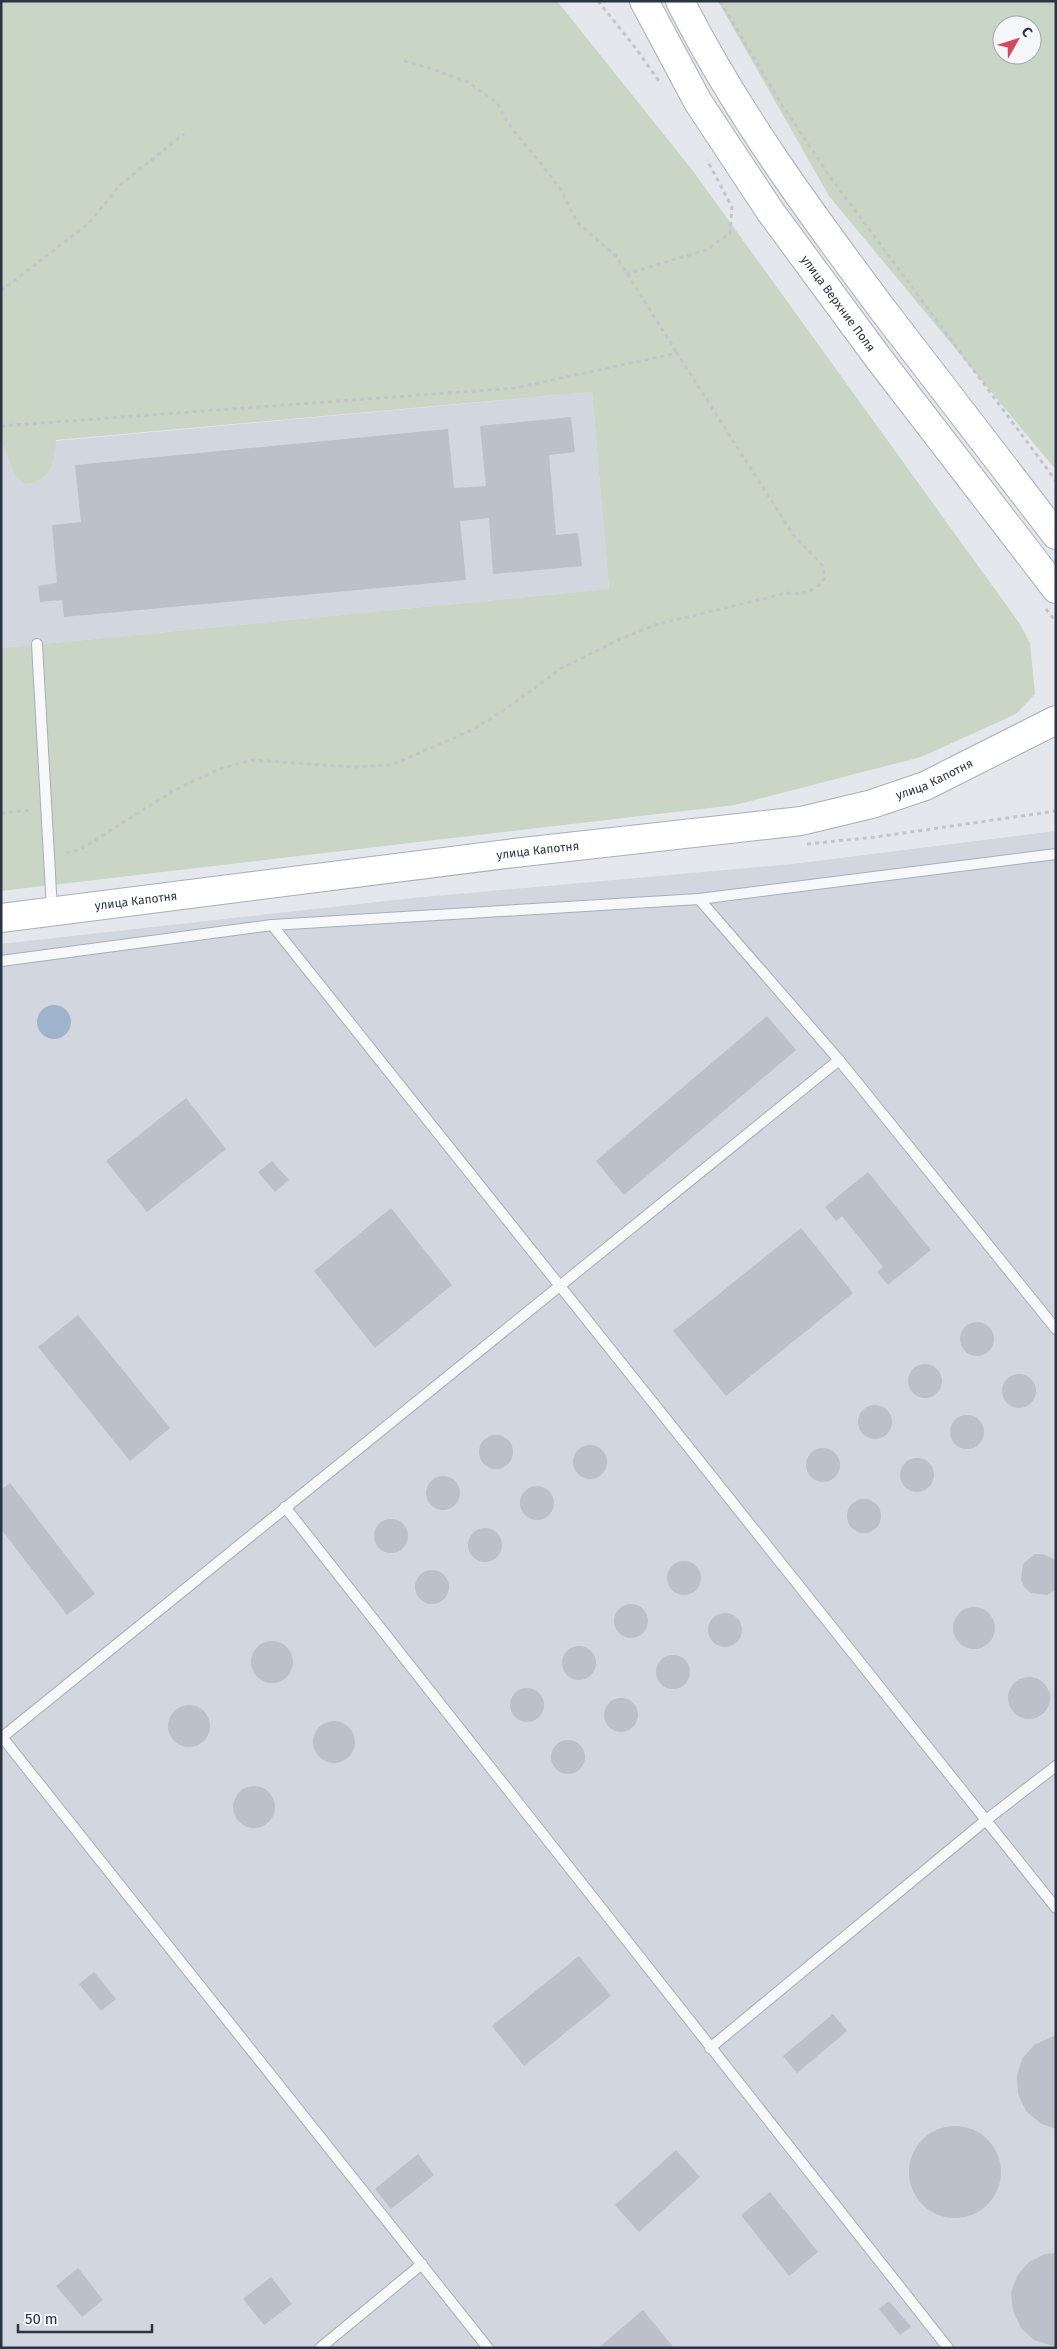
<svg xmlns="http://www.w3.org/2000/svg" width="1057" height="2349" font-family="'Fira Sans',sans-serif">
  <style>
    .built { fill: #d2d6de }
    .green { fill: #c9d6c5; fill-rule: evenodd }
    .water { fill: #9fb4cc }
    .building { fill: #bbc0ca }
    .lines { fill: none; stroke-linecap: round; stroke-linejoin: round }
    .service-casing { stroke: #a9aeb7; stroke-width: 12 }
    .secondary-casing { stroke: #a9aeb7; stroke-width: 30 }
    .path { stroke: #c2c5cb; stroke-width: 3; stroke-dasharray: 4 4; stroke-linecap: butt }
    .service { stroke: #f7f8fa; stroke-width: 10 }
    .secondary { stroke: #fff; stroke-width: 28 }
    .labels { text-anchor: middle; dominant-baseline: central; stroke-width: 5; stroke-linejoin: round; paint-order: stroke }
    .street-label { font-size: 12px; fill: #2b3445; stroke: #f4f6f9 }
  </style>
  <rect width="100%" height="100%" fill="#e4e7ec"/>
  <g class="built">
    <path d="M592,392L609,589L1,648V446Z"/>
    <path d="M1056,831V2348H1V944L413,898L793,864Z"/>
  </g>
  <g class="green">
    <path d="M1,1H557L693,171L1020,624L1030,643L1035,694L1016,714L921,757L735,805L1,891V648L609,589L592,392L56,440C54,462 52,481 25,484L15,475L4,446H1Z"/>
    <path d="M718,1H1056V470L829,196ZM1002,25H1032V55H1002Z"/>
  </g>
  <circle class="water" cx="54" cy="1022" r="17"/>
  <g class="building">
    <path d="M571,417L575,452L549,455L556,535L578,533L582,566L493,574L489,518L460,521L466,580L64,617L62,600L40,602L38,586L57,583L52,525L81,522L75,465L448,429L454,488L486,486L480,426Z"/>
    <path d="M767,1016L796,1050L624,1195L596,1161Z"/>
    <path d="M186,1098L226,1149L147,1212L106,1161Z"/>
    <path d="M272,1161L289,1180L275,1192L258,1172Z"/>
    <path d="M868,1172L931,1250L888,1285L877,1272L883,1267L842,1216L836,1221L825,1207Z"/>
    <path d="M391,1208L452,1285L375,1348L314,1271Z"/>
    <path d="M801,1228L853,1293L726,1396L673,1331Z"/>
    <path d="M78,1315L170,1428L130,1461L38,1347Z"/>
    <circle cx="977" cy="1339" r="17"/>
    <circle cx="925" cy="1381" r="17"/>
    <circle cx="1019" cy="1391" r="17"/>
    <circle cx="875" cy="1422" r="17"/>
    <circle cx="967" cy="1432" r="17"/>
    <circle cx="496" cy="1452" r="17"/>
    <circle cx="590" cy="1462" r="17"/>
    <circle cx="823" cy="1465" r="17"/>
    <circle cx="917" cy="1475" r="17"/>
    <circle cx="443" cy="1493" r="17"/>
    <path d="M10,1483L95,1594L67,1615L1,1529V1490Z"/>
    <circle cx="537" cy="1503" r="17"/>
    <circle cx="864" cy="1516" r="17"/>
    <circle cx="391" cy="1536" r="17"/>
    <circle cx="485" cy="1545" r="17"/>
    <path d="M1035,1554H1043L1056,1560V1590L1047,1595L1031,1593L1025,1588L1021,1580L1023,1564Z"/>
    <circle cx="684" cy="1578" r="17"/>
    <circle cx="432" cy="1587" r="17"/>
    <circle cx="631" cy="1621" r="17"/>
    <circle cx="974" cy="1628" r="21"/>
    <circle cx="725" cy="1630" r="17"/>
    <circle cx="272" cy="1662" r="21"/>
    <circle cx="579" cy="1663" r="17"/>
    <circle cx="673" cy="1672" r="17"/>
    <circle cx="1029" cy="1698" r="21"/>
    <circle cx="527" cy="1705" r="17"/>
    <circle cx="621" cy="1715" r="17"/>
    <circle cx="189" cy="1726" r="21"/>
    <circle cx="334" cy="1742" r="21"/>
    <circle cx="568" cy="1757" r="17"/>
    <circle cx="254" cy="1807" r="21"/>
    <path d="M579,1956L611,1996L524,2066L492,2026Z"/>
    <path d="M94,1972L116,1999L101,2011L79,1984Z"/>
    <path d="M833,2014L847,2031L797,2073L783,2056Z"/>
    <path d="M1056,2035V2129L1040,2123L1026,2111L1018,2094L1017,2076L1022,2059L1034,2045Z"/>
    <circle cx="955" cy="2172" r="46"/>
    <path d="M676,2150L700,2177L639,2232L615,2205Z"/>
    <path d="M418,2154L434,2175L391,2209L375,2189Z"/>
    <path d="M770,2192L818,2252L789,2276L741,2215Z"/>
    <path d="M1056,2253V2347L1034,2340L1021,2328L1013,2311L1011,2293L1017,2276L1029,2262L1045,2254Z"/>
    <path d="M78,2268L103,2300L82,2317L56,2286Z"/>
    <path d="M271,2277L292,2304L264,2325L243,2299Z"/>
    <path d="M889,2301L911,2327L900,2335L879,2309Z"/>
    <path d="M643,2310L674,2348H598Z"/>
  </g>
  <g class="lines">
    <defs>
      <g id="service">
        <path d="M37,644L52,910"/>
        <path d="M1056,854L699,899L272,925L1056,1908"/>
        <path d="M699,899L839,1060L1056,1329"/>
        <path d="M1,961L272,925"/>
        <path d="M285,1507L948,2348"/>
        <path d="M2,1737L488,2348"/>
        <path d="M1,1738L839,1060"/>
        <path d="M710,2048L986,1820L1056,1766"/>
        <path d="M320,2348L422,2264"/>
      </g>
      <g id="secondary">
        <path id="s1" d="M644,1L698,102L770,211L879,359L1056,589"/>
        <path d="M680,1C736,112 809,211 883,310C940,385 998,460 1056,535"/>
        <path id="s2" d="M1,918L514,853L801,821L872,804L925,786L1056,720"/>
      </g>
    </defs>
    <use href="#service" class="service-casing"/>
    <use href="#secondary" class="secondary-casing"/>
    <g class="path">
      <path d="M598,1L634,46L661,84"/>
      <path d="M720,1L782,105L831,178L1056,481"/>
      <path d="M404,61L429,68L468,82L497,103L508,123L560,188L577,222L616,256L677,353"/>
      <path d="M626,274L706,250L730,233L732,207L707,160"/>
      <path d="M1,291L89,223L120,185L184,134"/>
      <path d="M1,426L515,388L677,353L794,536L822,565L825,578C814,592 804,595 786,593L655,625L620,639L562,668L504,710L474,729L392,765L353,767L252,760L219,769L173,791L81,849L62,854"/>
      <path d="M1046,609L1056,622"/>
      <path d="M1,813L33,810"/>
      <path d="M807,844L876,837L1056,811"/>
    </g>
    <use href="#service" class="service"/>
    <use href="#secondary" class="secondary"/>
  </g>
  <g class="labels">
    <g class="street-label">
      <text stroke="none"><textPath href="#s1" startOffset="360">улица Верхние Поля</textPath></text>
      <text stroke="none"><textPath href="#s2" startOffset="946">улица Капотня</textPath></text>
      <text stroke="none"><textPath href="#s2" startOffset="541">улица Капотня</textPath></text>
      <text stroke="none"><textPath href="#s2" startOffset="136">улица Капотня</textPath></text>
    </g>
  </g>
  <rect width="1057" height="2349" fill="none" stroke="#2b3445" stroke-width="5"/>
  <g transform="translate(1017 40) rotate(51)"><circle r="24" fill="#f4f6f9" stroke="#a4a8b1"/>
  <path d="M0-4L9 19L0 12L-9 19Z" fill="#d1495b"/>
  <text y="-8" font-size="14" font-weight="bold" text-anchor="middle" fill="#2b3445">С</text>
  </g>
  <path d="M18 2324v8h134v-8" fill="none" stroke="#2b3445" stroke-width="2.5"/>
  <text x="25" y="2324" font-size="15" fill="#2b3445" stroke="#f4f6f9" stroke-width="4" paint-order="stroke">50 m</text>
</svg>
